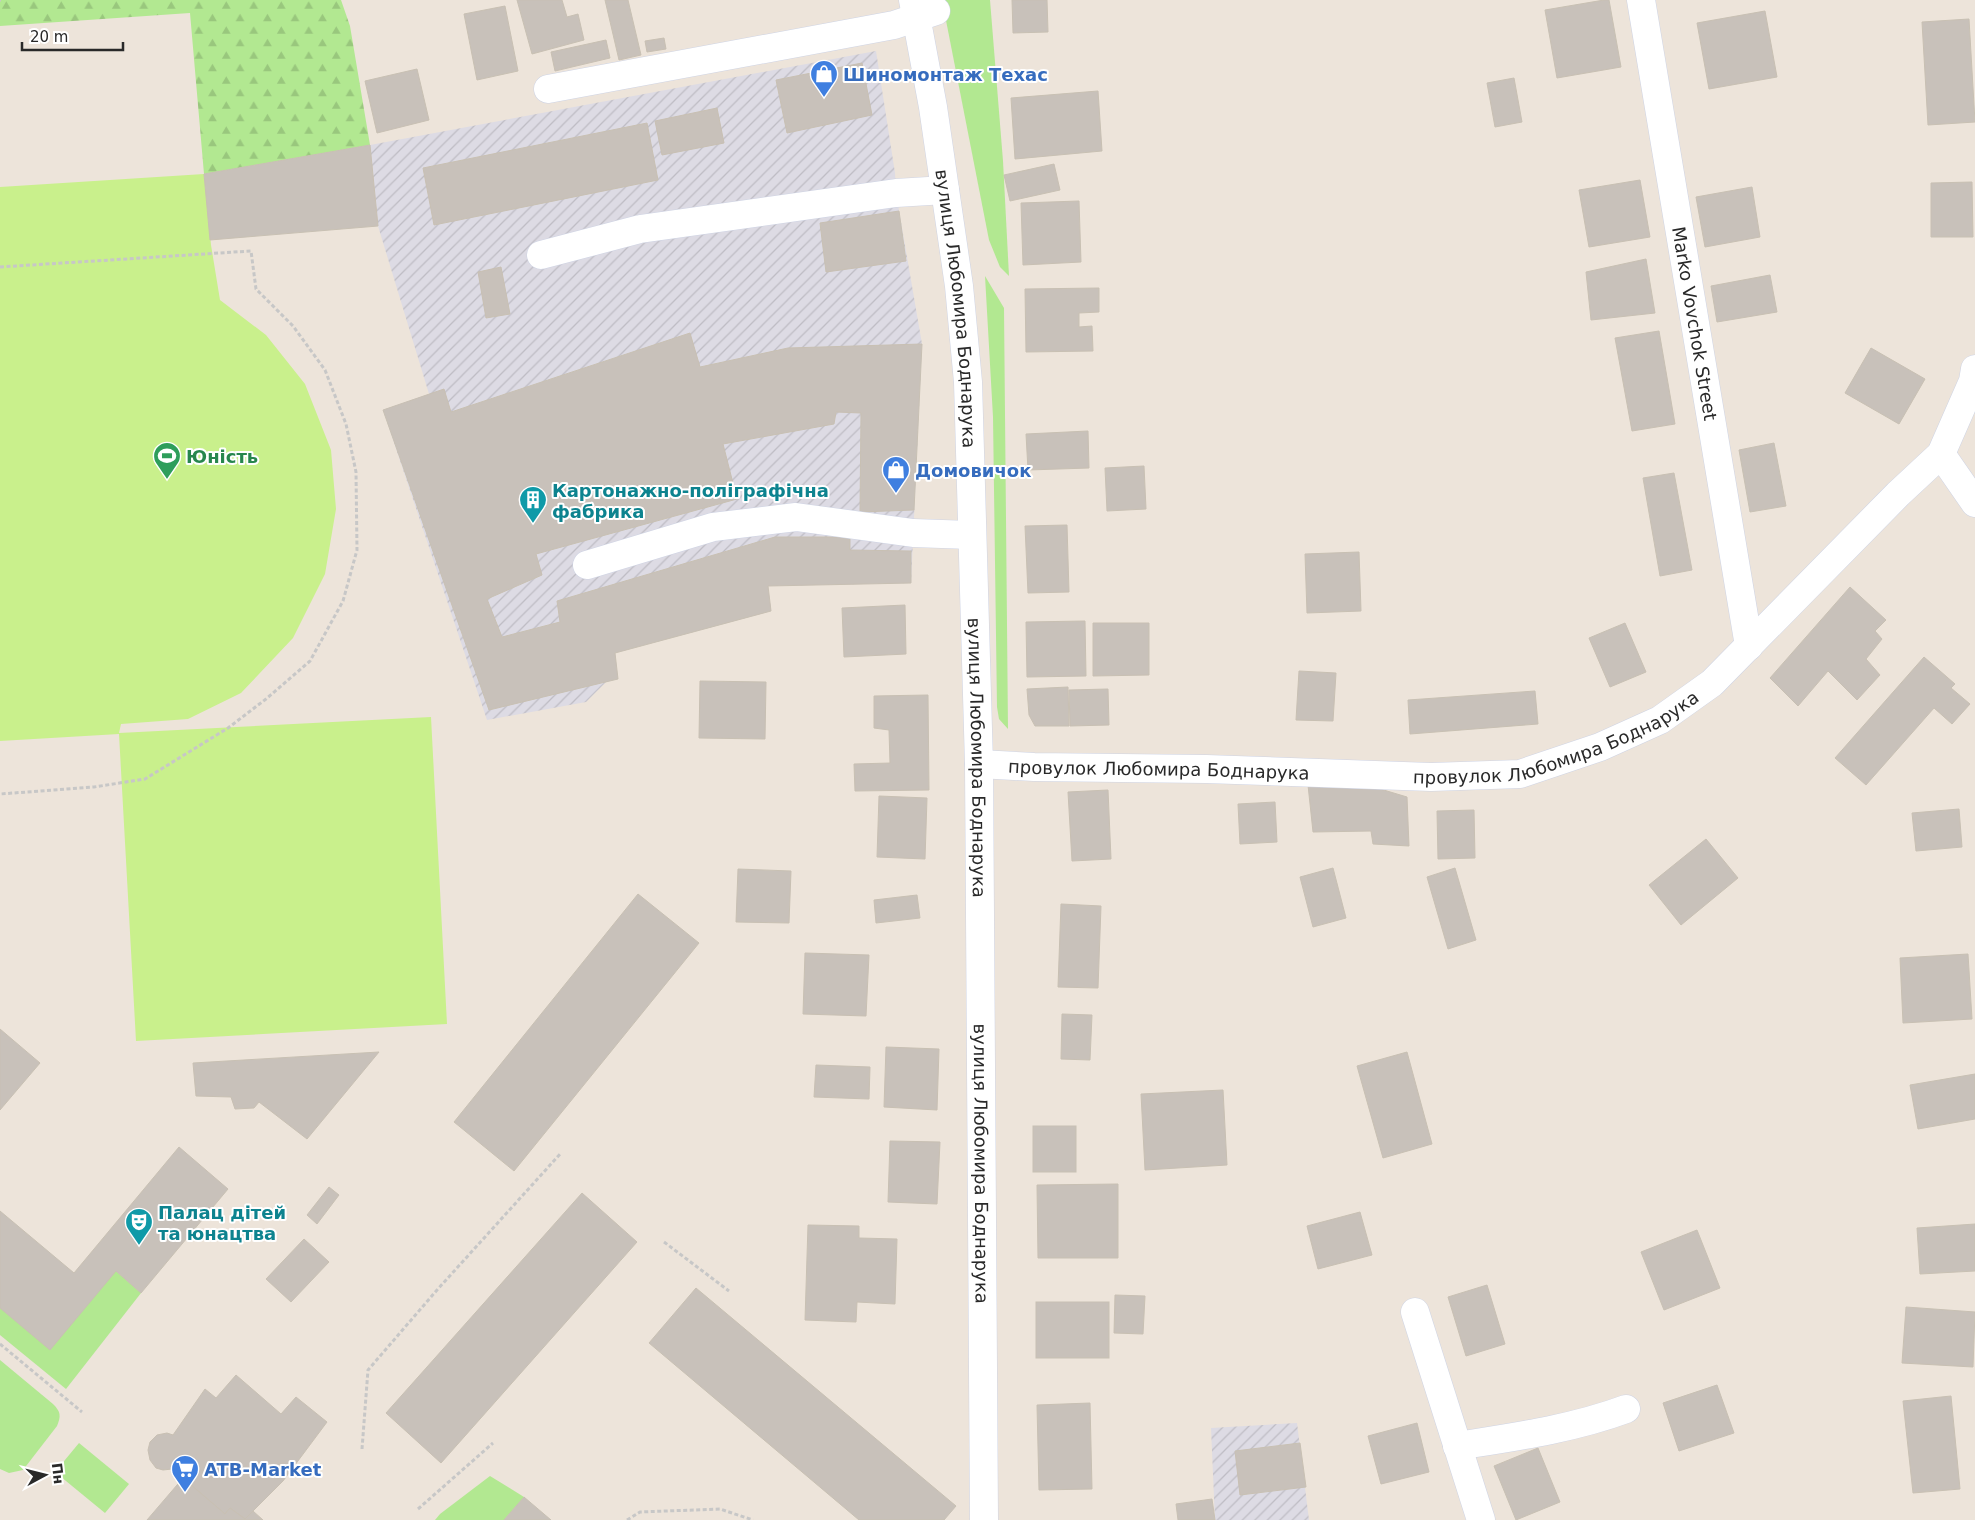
<svg xmlns="http://www.w3.org/2000/svg" width="1975" height="1520" font-family="'DejaVu Sans',sans-serif">
  <style>
    .industrial { fill: url(#industrial-furrows) }
    .grass { fill: #b2e891 }
    .forest { fill: url(#forest-firs) }
    .pitch { fill: #c9f08c }
    .building { fill: #c8c1ba; stroke: #c8c0b3 }
    .lines { fill: none; stroke-linecap: round; stroke-linejoin: round }
    .minor-casing { stroke: #cfd4e4; stroke-width: 29 }
    .path { stroke: #c7c7c7; stroke-width: 3; stroke-dasharray: 4 2.5; stroke-linecap: butt }
    .minor { stroke: #fff; stroke-width: 28 }
    .labels { text-anchor: middle; dominant-baseline: central; stroke-width: 4; stroke-linejoin: round; paint-order: stroke }
    .shop-label { font-size: 18px; font-weight: bold; fill: #366cbe; stroke: #fff; text-anchor: start }
    .street-label { font-size: 18px; fill: #292929; stroke: #fff }
    .leisure-label { font-size: 18px; font-weight: bold; fill: #27864d; stroke: #fff; text-anchor: start }
    .culture-label { font-size: 18px; font-weight: bold; fill: #0d838f; stroke: #fff; text-anchor: start }
  </style>
  <defs>
    <pattern id="industrial-furrows" width="10" height="10" patternUnits="userSpaceOnUse" patternTransform="scale(1.25)"><rect width="10" height="10" fill="#dddbe4"/><path d="M-1 1l2-2M0 10L10 0M9 11l2-2" fill="none" stroke="#bebcc4"/></pattern>
    <pattern id="forest-firs" width="22" height="20" patternUnits="userSpaceOnUse" patternTransform="scale(1.25)"><rect width="22" height="20" fill="#b2e891"/><path d="M5 1l3.5 6h-7zM16 11l3.5 6h-7z" fill="#99c77d"/></pattern>
  </defs>
  <rect width="100%" height="100%" fill="#ede4da"/>
  <g class="industrial">
    <path d="M876,51L895,173L896,193L922,344L911,583L768,586L771,611L615,653L618,679L606,682L586,702L487,720L383,410L429,394L378,226L370,145Z"/>
    <path d="M1297,1423L1309,1520H1215L1211,1428Z"/>
  </g>
  <g class="grass">
    <path d="M942,0H990L1003,161L1009,276L1000,267L989,240Z"/>
    <path d="M985,276L1004,308L1008,729L999,719L997,707L993,417Z"/>
    <path d="M116,1271L141,1293L66,1389L0,1335V1308Z"/>
    <path d="M0,1360L53,1404C61,1412 61,1416 57,1426L23,1470L9,1473L0,1469Z"/>
    <path d="M79,1443L129,1484L105,1513L55,1472Z"/>
    <path d="M490,1476L524,1497L504,1520H435L440,1514Z"/>
  </g>
  <path class="forest" d="M0,0H341L350,26L370,145L204,174L190,13L0,26Z"/>
  <path class="pitch" d="M204,174L211,245L220,300L266,335L305,384L331,450L336,509L325,574L293,638L241,693L188,719L121,724L119,733L431,717L447,1024L136,1041L119,734L0,741V187Z"/>
  <g class="building">
    <path d="M517,0H562L567,17L578,14L584,40L532,54Z"/>
    <path d="M605,0H628L641,55L619,60Z"/>
    <path d="M1012,0H1047L1048,32L1013,33Z"/>
    <path d="M1604,0H1609L1621,67L1557,78L1545,10Z"/>
    <path d="M505,6L518,71L477,80L464,14Z"/>
    <path d="M1765,11L1777,77L1709,89L1697,23Z"/>
    <path d="M1969,19L1975,122L1928,125L1922,22Z"/>
    <path d="M664,38L666,49L647,52L645,41Z"/>
    <path d="M606,40L610,58L555,71L551,52Z"/>
    <path d="M862,63L872,115L787,133L776,80Z"/>
    <path d="M417,69L429,120L377,133L365,81Z"/>
    <path d="M1514,78L1522,122L1495,127L1487,83Z"/>
    <path d="M1098,91L1102,151L1015,159L1011,98Z"/>
    <path d="M717,108L724,143L662,155L655,121Z"/>
    <path d="M647,123L658,180L434,225L423,168Z"/>
    <path d="M370,145L378,226L210,240L204,174Z"/>
    <path d="M1054,164L1060,190L1010,201L1004,175Z"/>
    <path d="M1640,180L1650,237L1589,247L1579,190Z"/>
    <path d="M1972,182L1973,237H1931V183Z"/>
    <path d="M1752,187L1760,237L1705,247L1696,197Z"/>
    <path d="M1079,201L1081,262L1023,265L1021,203Z"/>
    <path d="M899,211L906,261L826,272L820,223Z"/>
    <path d="M1646,259L1655,313L1591,320L1586,272Z"/>
    <path d="M501,267L510,314L486,318L478,272Z"/>
    <path d="M1770,275L1777,312L1717,322L1711,286Z"/>
    <path d="M1099,288V312L1079,313V327L1092,326L1093,351L1026,352L1025,289Z"/>
    <path d="M1659,331L1675,424L1632,431L1615,338Z"/>
    <path d="M690,333L700,367L788,348L922,344L914,510L860,512L861,413L836,412L834,424L723,444L737,499L536,554L542,575L487,599L502,637L560,622L557,601L775,537H850V550L911,551V583L768,586L771,611L615,653L618,679L489,710L383,410L444,389L451,412Z"/>
    <path d="M1871,348L1925,379L1899,424L1845,393Z"/>
    <path d="M1088,431L1089,468L1028,470L1026,434Z"/>
    <path d="M1774,443L1786,506L1750,512L1739,450Z"/>
    <path d="M1144,466L1146,509L1107,511L1105,468Z"/>
    <path d="M1674,473L1692,570L1660,576L1643,478Z"/>
    <path d="M1067,525L1069,592L1028,593L1025,526Z"/>
    <path d="M1359,552L1361,611L1307,613L1305,554Z"/>
    <path d="M1850,587L1886,620L1875,631L1882,639L1866,659L1880,675L1857,700L1828,671L1798,706L1770,678Z"/>
    <path d="M905,605L906,654L844,657L842,608Z"/>
    <path d="M1085,621L1086,676L1027,677L1026,622Z"/>
    <path d="M1093,623H1149V675L1093,676Z"/>
    <path d="M1625,623L1646,672L1610,687L1589,638Z"/>
    <path d="M1924,657L1955,684L1951,688L1970,704L1952,724L1934,708L1866,785L1835,758Z"/>
    <path d="M1299,671L1336,673L1333,721L1296,720Z"/>
    <path d="M700,681L766,682L765,739L699,738Z"/>
    <path d="M1068,687L1069,726H1035L1029,715L1027,689Z"/>
    <path d="M1108,689L1109,725L1070,726L1069,690Z"/>
    <path d="M1535,691L1538,724L1410,734L1408,700Z"/>
    <path d="M928,695L929,790L855,791L854,764L890,763L889,730L874,728V696Z"/>
    <path d="M1308,785L1377,788L1407,797L1409,846L1373,844L1371,831L1313,832Z"/>
    <path d="M1108,790L1111,859L1072,861L1068,792Z"/>
    <path d="M879,796L927,798L925,859L877,857Z"/>
    <path d="M1275,802L1277,842L1240,844L1238,804Z"/>
    <path d="M1959,809L1962,847L1916,851L1912,813Z"/>
    <path d="M1474,810L1475,858L1438,859L1437,811Z"/>
    <path d="M1706,839L1738,878L1681,925L1649,885Z"/>
    <path d="M1333,868L1346,918L1313,927L1300,877Z"/>
    <path d="M1455,868L1476,940L1448,949L1427,877Z"/>
    <path d="M738,869L791,871L789,923L736,922Z"/>
    <path d="M638,894L699,943L514,1171L454,1122Z"/>
    <path d="M917,895L920,918L876,923L874,900Z"/>
    <path d="M1061,904L1101,906L1098,988L1058,987Z"/>
    <path d="M805,953L869,955L866,1016L803,1014Z"/>
    <path d="M1968,954L1972,1019L1903,1023L1900,958Z"/>
    <path d="M1062,1014L1092,1015L1090,1060L1061,1059Z"/>
    <path d="M0,1029L40,1063L0,1110Z"/>
    <path d="M886,1047L939,1049L937,1110L884,1107Z"/>
    <path d="M379,1052L307,1139L259,1102L254,1108L235,1109L231,1097L196,1096L193,1063Z"/>
    <path d="M1407,1052L1432,1144L1383,1158L1357,1066Z"/>
    <path d="M816,1065L870,1067L869,1099L814,1097Z"/>
    <path d="M1975,1074V1119L1918,1129L1910,1085Z"/>
    <path d="M1223,1090L1227,1165L1145,1170L1141,1094Z"/>
    <rect x="1033" y="1126" width="43" height="46"/>
    <path d="M890,1141L940,1142L937,1204L888,1202Z"/>
    <path d="M179,1147L228,1189L141,1293L116,1271L50,1350L0,1308V1211L74,1273Z"/>
    <path d="M1118,1184V1258H1038L1037,1185Z"/>
    <path d="M329,1187L339,1195L317,1224L307,1215Z"/>
    <path d="M582,1193L637,1242L441,1463L386,1413Z"/>
    <path d="M1360,1212L1372,1255L1318,1269L1307,1226Z"/>
    <path d="M1975,1224V1271L1920,1274L1917,1228Z"/>
    <path d="M808,1225L859,1226V1238L897,1239L895,1304L857,1302L856,1322L805,1320Z"/>
    <path d="M1697,1230L1720,1288L1664,1310L1641,1252Z"/>
    <path d="M304,1239L329,1262L291,1302L266,1279Z"/>
    <path d="M1487,1285L1505,1344L1466,1356L1448,1297Z"/>
    <path d="M696,1288L956,1506L944,1520H859L649,1343Z"/>
    <path d="M1115,1295L1145,1296L1143,1334L1114,1333Z"/>
    <rect x="1036" y="1302" width="73" height="56"/>
    <path d="M1906,1307L1975,1312L1973,1367L1902,1363Z"/>
    <path d="M236,1375L281,1414L296,1397L327,1422L283,1481L245,1519L230,1508L225,1514L172,1469L163,1470L156,1468L150,1460L148,1450L150,1442L157,1435L167,1433L173,1435L205,1389L216,1398Z"/>
    <path d="M1717,1385L1734,1433L1679,1451L1663,1403Z"/>
    <path d="M1951,1396L1960,1489L1913,1493L1903,1401Z"/>
    <path d="M1090,1403L1092,1489L1039,1490L1037,1405Z"/>
    <path d="M1417,1423L1429,1472L1381,1484L1368,1436Z"/>
    <path d="M1300,1443L1306,1487L1240,1495L1235,1451Z"/>
    <path d="M1538,1448L1560,1502L1516,1520L1494,1466Z"/>
    <path d="M183,1478L225,1514L230,1508L245,1519L253,1511L263,1520H147Z"/>
    <path d="M524,1497L551,1520H504Z"/>
    <path d="M1212,1499L1215,1520H1178L1176,1504Z"/>
  </g>
  <g class="lines">
    <defs>
      <g id="minor">
        <path id="s1" d="M913,0L933,107L959,286L968,382L979,764L984,1520"/>
        <path id="s2" d="M1641,0L1749,646"/>
        <path d="M548,89L894,25L936,11"/>
        <path d="M541,255L640,229L896,193L945,190"/>
        <path d="M1941,454L1975,503"/>
        <path d="M587,565L713,527L796,517L913,533L971,535"/>
        <path id="s3" d="M979,764L1034,767L1206,769L1431,777L1520,774L1600,747L1660,720L1712,683L1898,494L1941,454L1973,381L1975,369"/>
        <path d="M1415,1312L1481,1520"/>
        <path d="M1457,1446C1514,1437 1572,1429 1626,1409"/>
      </g>
    </defs>
    <use href="#minor" class="minor-casing"/>
    <g class="path">
      <path d="M0,0H1"/>
      <path d="M0,267L251,251L256,289L293,326L325,370L346,424L356,472L357,550L343,601L310,661L266,699L228,728L145,779L94,787L0,794"/>
      <path d="M664,1242L729,1291"/>
      <path d="M0,1344L82,1412"/>
      <path d="M362,1449L368,1370L437,1290L561,1153"/>
      <path d="M418,1509L493,1443"/>
      <path d="M627,1520L640,1512L720,1509L753,1520"/>
    </g>
    <use href="#minor" class="minor"/>
  </g>
  <defs>
    <symbol id="shop-pin" viewBox="-11 -11 22 30"><path d="M0 17L-7.5 6A9.5 9.5 0 1 1 7.5 6Z" fill="#3f7fe0" stroke="#fff"/><path d="M-5-2.5h2.3a2.7 3.5 0 0 1 5.4 0H5L5.5 6h-11ZM-1.5-2.5h3a1.5 2.3 0 0 0-3 0Z" fill="#fff"/></symbol>
    <symbol id="stadium-pin" viewBox="-11 -11 22 30"><path d="M0 17L-7.5 6A9.5 9.5 0 1 1 7.5 6Z" fill="#2e9e5b" stroke="#fff"/><path d="M0-5a6.5 5 0 1 0 0 10a6.5 5 0 1 0 0-10ZM-3.5-1.8h7v3.6h-7Z" fill="#fff"/></symbol>
    <symbol id="building-pin" viewBox="-11 -11 22 30"><path d="M0 17L-7.5 6A9.5 9.5 0 1 1 7.5 6Z" fill="#0f9aa8" stroke="#fff"/><path d="M-4-6H4V6H1V3H-1V6H-4ZM-2.5-4.3h1.7v1.8h-1.7ZM.8-4.3h1.7v1.8H.8ZM-2.5-1h1.7V.8h-1.7ZM.8-1h1.7V.8H.8Z" fill="#fff"/></symbol>
    <symbol id="theatre-pin" viewBox="-11 -11 22 30"><path d="M0 17L-7.5 6A9.5 9.5 0 1 1 7.5 6Z" fill="#0f9aa8" stroke="#fff"/><path d="M-5-5.5Q0-4 5-5.5V0Q5 5 0 6Q-5 5-5 0ZM-3.3-2.5H-1v1.5H-3.3ZM1-2.5H3.3v1.5H1ZM-2.8 1Q0 5.5 2.8 1Z" fill="#fff"/></symbol>
    <symbol id="supermarket-pin" viewBox="-11 -11 22 30"><path d="M0 17L-7.5 6A9.5 9.5 0 1 1 7.5 6Z" fill="#3f7fe0" stroke="#fff"/><path d="M-6-5.5h2.5l.6 2H6L4.5 2H-2.5L-4.4-4H-6ZM-1.5 3.2a1.3 1.3 0 1 0 .1 0ZM3 3.2a1.3 1.3 0 1 0 .1 0Z" fill="#fff"/></symbol>
  </defs>
  <g fill-rule="evenodd">
    <use href="#shop-pin" x="808" y="58" width="32" height="43"/>
    <use href="#stadium-pin" x="151" y="440" width="32" height="43"/>
    <use href="#shop-pin" x="880" y="454" width="32" height="43"/>
    <use href="#building-pin" x="517" y="484" width="32" height="43"/>
    <use href="#theatre-pin" x="123" y="1206" width="32" height="43"/>
    <use href="#supermarket-pin" x="169" y="1453" width="32" height="43"/>
  </g>
  <g class="labels">
    <g class="shop-label">
      <text x="843" y="74">Шиномонтаж Техас</text>
      <text x="915" y="470">Домовичок</text>
      <text x="204" y="1469">ATB-Market</text>
    </g>
    <g class="street-label">
      <text stroke="none"><textPath href="#s1" startOffset="312">вулиця Любомира Боднарука</textPath></text>
      <text stroke="none"><textPath href="#s2" startOffset="328">Marko Vovchok Street</textPath></text>
      <text stroke="none"><textPath href="#s3" startOffset="585">провулок Любомира Боднарука</textPath></text>
      <text stroke="none"><textPath href="#s1" startOffset="762">вулиця Любомира Боднарука</textPath></text>
      <text stroke="none"><textPath href="#s3" startOffset="180">провулок Любомира Боднарука</textPath></text>
      <text stroke="none"><textPath href="#s1" startOffset="1168">вулиця Любомира Боднарука</textPath></text>
    </g>
    <g class="leisure-label">
      <text x="186" y="456">Юність</text>
    </g>
    <g class="culture-label">
      <text x="552" y="490">Картонажно-поліграфічна<tspan x="552" dy="21">фабрика</tspan></text>
      <text x="158" y="1212">Палац дітей<tspan x="158" dy="21">та юнацтва</tspan></text>
    </g>
  </g>
  <g transform="translate(45 1475) rotate(83)" stroke="#ffffff" stroke-width="4" paint-order="stroke">
  <path d="M0-4L9 19L0 12L-9 19Z" fill="#292929"/>
  <text y="-8" font-size="14" font-weight="bold" text-anchor="middle" fill="#292929">Пн</text>
  </g>
  <path d="M22 42v8h101v-8" fill="none" stroke="#292929" stroke-width="2.5"/>
  <text x="30" y="42" font-size="15" fill="#292929" stroke="#ffffff" stroke-width="4" paint-order="stroke">20 m</text>
</svg>
